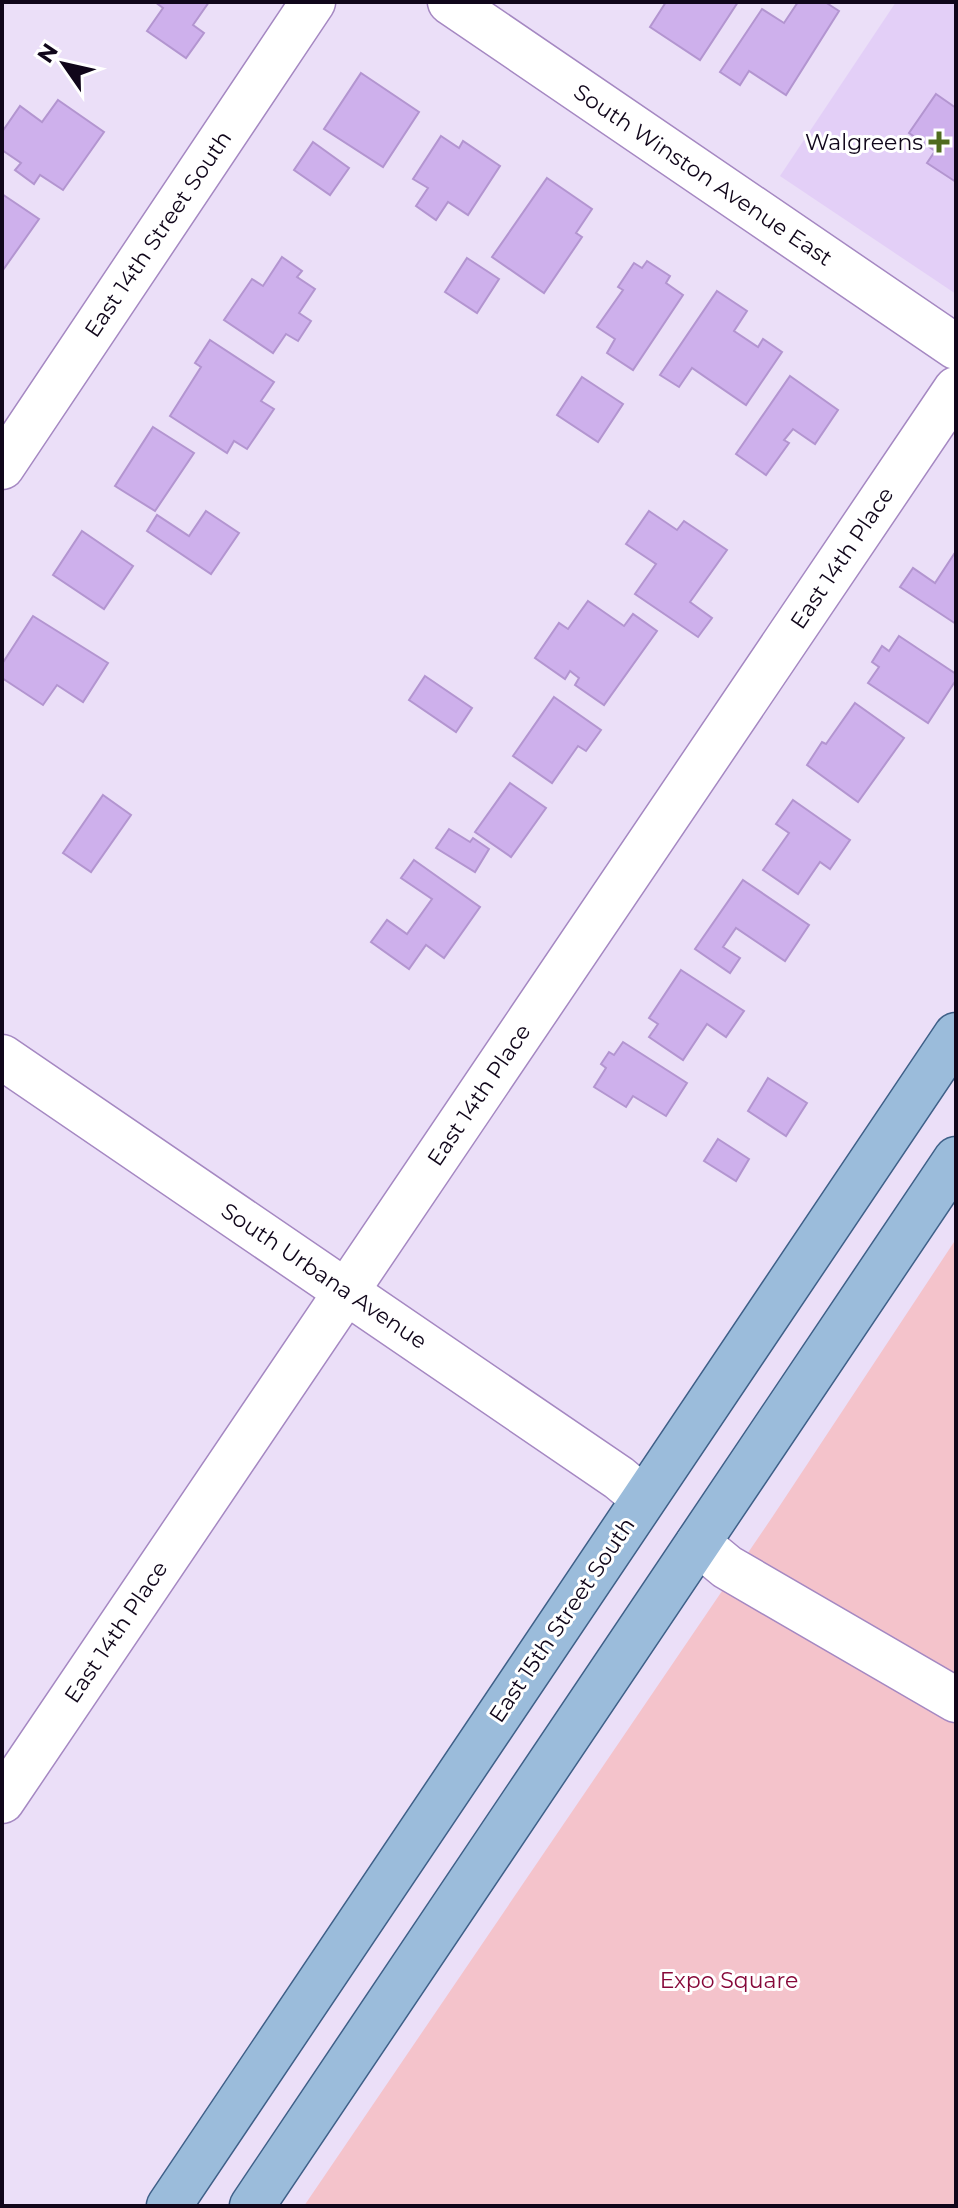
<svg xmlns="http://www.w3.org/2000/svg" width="958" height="2208" font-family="Montserrat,sans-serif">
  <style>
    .built { fill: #e3cff7 }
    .green { fill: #f4c3cb }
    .building { fill: #ceb0ec; stroke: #b395d0; stroke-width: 2 }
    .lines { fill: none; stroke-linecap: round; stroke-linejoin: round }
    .minor-casing { stroke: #a588c2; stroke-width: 47 }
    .major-casing { stroke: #3f6088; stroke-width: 47 }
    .minor { stroke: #fff; stroke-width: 44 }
    .major { stroke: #9bbcdb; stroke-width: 44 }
    .poi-dot { fill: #4f6b1f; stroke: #fff; stroke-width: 3 }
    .labels { text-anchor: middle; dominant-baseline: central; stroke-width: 6; stroke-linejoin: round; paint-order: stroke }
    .poi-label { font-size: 22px; fill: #10061a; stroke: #fff; text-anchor: end }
    .street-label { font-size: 22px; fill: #10061a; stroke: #fff }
    .park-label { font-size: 22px; fill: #860839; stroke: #fff }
  </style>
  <rect width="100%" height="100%" fill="#ebdff8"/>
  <path class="built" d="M896,2H956V294L780,176Z"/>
  <path class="green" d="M956,1239V2206H304L773,1516Z"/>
  <g class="building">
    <path d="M155,2H209L193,25L204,33L186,58L147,31L163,8Z"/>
    <path d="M666,2H738L700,60L650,27Z"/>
    <path d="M798,2H825L839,11L786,95L749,71L740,85L720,72L762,9L784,23Z"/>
    <path d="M361,73L419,112L383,167L324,129Z"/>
    <path d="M936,94L956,108V182L927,163L935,151L909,133Z"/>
    <path d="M58,100L104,132L63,190L40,175L34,184L15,170L21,163L2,150V132L20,106L42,122Z"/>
    <path d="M441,136L459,148L463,141L500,166L468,215L448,202L436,220L416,206L428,188L413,179Z"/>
    <path d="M313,142L349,168L330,195L294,170Z"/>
    <path d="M547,178L592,209L576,233L582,237L544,293L492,257Z"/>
    <path d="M2,194L39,219L3,270L2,269Z"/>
    <path d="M282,257L302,271L297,277L315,289L299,313L311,321L298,341L286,334L273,353L224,320L252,279L263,286Z"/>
    <path d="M467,258L499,279L477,313L445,292Z"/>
    <path d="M647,261L670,276L666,283L683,295L633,370L607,353L615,339L597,327L623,290L618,287L634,263L642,268Z"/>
    <path d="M717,291L747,311L734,331L758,347L763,339L782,352L746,405L692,368L679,387L660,375Z"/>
    <path d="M210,340L274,382L261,401L274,409L247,449L234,441L227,453L170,416L201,367L195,363Z"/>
    <path d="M790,376L838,410L815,444L793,429L784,440L789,443L766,475L736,454Z"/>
    <path d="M582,377L623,404L598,442L557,415Z"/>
    <path d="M153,427L194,453L155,511L115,486Z"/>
    <path d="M206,511L239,533L211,574L147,531L157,515L189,536Z"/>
    <path d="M649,511L677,530L684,521L727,550L690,602L712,618L698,637L635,594L656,564L626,544Z"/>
    <path d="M82,531L133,566L104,609L53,575Z"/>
    <path d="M956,551V624L900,587L913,568L935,583Z"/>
    <path d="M588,601L624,626L633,614L657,631L604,705L575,685L579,678L570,671L565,679L535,658L559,623L568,629Z"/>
    <path d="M33,616L108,663L83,702L57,685L43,705L2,678V664Z"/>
    <path d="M899,636L956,674V680L928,723L868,683L879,667L872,662L882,646L889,651Z"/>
    <path d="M425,676L472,708L456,732L409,700Z"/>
    <path d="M554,697L601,730L586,751L578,746L552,783L513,756Z"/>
    <path d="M855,703L904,738L858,802L807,765L822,742L826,744Z"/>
    <path d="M510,783L546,808L511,857L475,832Z"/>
    <path d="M103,795L131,815L91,872L63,853Z"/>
    <path d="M793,800L850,840L830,869L820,862L798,894L763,870L789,833L776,824Z"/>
    <path d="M449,829L470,842L473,838L489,849L475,872L436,848Z"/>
    <path d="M414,860L480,907L444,958L426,945L409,969L371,942L387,920L407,934L432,899L401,878Z"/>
    <path d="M743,880L809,925L785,961L736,928L723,947L740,958L730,973L695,949Z"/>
    <path d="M681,970L744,1011L726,1037L707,1024L683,1060L649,1037L658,1024L649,1018Z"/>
    <path d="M623,1042L687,1083L666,1116L633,1096L626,1107L594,1087L606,1068L601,1064L609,1052L614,1055Z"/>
    <path d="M768,1078L807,1103L786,1136L748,1111Z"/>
    <path d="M718,1139L749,1159L736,1181L704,1161Z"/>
  </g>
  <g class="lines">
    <defs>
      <g id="minor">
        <path d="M450,2L956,347"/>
        <path d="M2,467L313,2"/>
        <path d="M2,1057L619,1478L643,1498"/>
        <path d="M698,1543L727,1567L956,1700"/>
        <path d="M2,1801L956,389"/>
      </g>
      <g id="major">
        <path d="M169,2206L956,1035"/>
        <path d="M252,2206L956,1159"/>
      </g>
    </defs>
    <use href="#minor" class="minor-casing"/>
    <use href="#major" class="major-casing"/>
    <use href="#minor" class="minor"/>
    <use href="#major" class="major"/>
  </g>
  <path class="poi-dot" d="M935 130h8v8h8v8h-8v8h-8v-8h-8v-8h8z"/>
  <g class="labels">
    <g class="poi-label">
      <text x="923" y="142">Walgreens</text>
    </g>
    <g class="street-label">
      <text transform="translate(703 175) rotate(34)">South Winston Avenue East</text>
      <text transform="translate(158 234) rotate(-56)">East 14th Street South</text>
      <text transform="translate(842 558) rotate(-56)">East 14th Place</text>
      <text transform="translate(479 1095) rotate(-56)">East 14th Place</text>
      <text transform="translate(324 1276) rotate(34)">South Urbana Avenue</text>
      <text transform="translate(562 1620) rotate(-56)">East 15th Street South</text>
      <text transform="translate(116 1632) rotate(-56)">East 14th Place</text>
    </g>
    <g class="park-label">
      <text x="729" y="1980">Expo Square</text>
    </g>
  </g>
  <rect width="958" height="2208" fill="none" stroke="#10061a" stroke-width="8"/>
  <g transform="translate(64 64) rotate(304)" stroke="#ffffff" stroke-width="6" paint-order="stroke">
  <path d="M0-6L14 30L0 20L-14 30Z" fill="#10061a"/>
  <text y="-12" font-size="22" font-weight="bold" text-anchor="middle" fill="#10061a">N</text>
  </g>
</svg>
